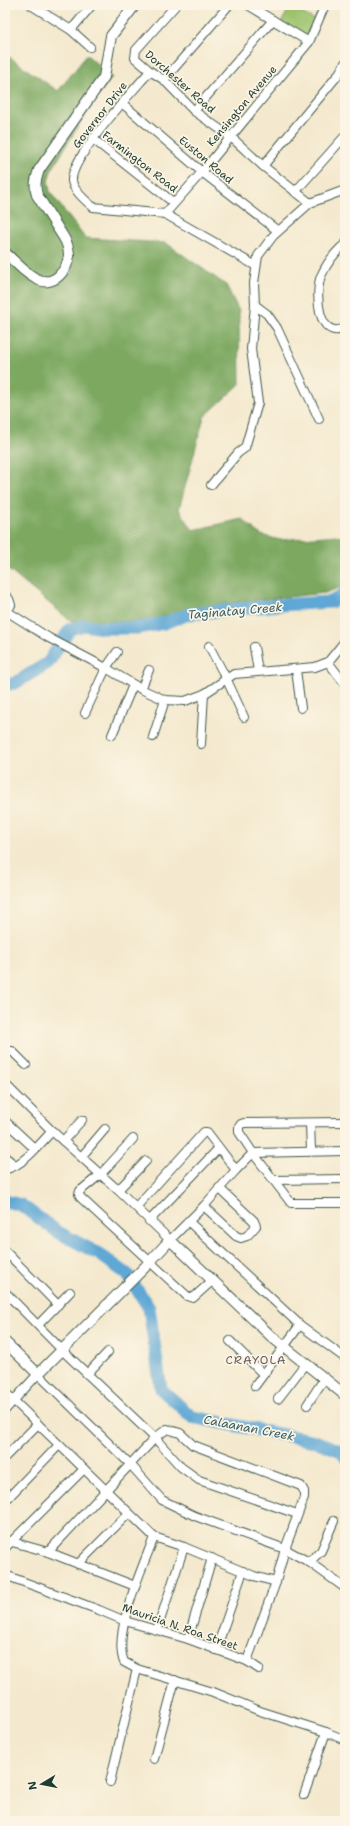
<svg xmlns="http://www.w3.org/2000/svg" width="350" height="1826" font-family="'Shantell Sans',sans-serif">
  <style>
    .green { fill: #9bc26d; stroke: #5d8050 }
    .forest { fill: #7ca860; stroke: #4e724a }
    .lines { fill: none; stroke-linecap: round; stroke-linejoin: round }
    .river { stroke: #5ea7d5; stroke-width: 13 }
    .minor-casing { stroke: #3f574b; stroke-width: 10 }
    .tertiary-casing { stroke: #3f574b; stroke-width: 12 }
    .minor { stroke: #fff; stroke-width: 8 }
    .tertiary { stroke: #fff; stroke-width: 10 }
    .labels { text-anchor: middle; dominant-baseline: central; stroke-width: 3.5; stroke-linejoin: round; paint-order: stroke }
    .street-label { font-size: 11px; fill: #1f3d34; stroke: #fcf5e5 }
    .water-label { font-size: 12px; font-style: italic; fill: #325d64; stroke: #fcf5e5 }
    .neighbourhood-label { font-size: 12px; letter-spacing: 1px; fill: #645d61; stroke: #fcf5e5 }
  </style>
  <rect width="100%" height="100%" fill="#fcf5e5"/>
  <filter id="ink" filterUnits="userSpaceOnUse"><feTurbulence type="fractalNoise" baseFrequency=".025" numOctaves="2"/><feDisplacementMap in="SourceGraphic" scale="8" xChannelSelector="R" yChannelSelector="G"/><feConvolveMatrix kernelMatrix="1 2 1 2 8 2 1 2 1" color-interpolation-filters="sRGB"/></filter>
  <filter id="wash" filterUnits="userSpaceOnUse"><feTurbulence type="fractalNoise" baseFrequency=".012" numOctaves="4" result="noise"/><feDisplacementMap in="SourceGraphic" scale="16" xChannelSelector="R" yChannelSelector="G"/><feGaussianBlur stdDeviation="0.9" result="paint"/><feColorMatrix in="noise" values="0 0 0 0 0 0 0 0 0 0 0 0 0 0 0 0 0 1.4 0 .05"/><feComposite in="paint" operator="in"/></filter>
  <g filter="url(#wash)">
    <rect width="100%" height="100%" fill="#f4e9ce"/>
    <path class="green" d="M290,7L315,20L307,36L281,23Z"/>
    <path class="forest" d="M5,54L58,91L87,55L112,77L93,102L51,171L48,181L50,192L85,238L166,243L226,285L239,311L240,384L204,417L179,509L193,530L242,519L261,535L280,540L336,535L345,538V584L344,586L325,593L247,601L195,608L150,620L129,622L87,620L71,621L6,568L5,564Z"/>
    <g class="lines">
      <g class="river">
        <path d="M5,685L15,683L48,663L70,629L84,625L104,628H138L164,623L189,614L280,605L331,602L345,593"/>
        <path d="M5,1201L21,1205L58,1232L99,1254L127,1274L149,1308L161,1389L192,1417L315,1441L341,1451L345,1457"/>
      </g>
    </g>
  </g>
  <g filter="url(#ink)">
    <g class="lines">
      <defs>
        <g id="minor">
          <path d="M31,5L71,30L90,47"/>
          <path d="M176,5L136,50L135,58L150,71L164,80L194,111L231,137L263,166L310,203"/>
          <path d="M248,5L309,42"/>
          <path d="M71,30L92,5"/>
          <path d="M150,71C133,91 70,158 72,181C73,190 87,202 93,207L165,214L256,266"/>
          <path d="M164,80L229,5"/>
          <path d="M123,104L202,172L278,231"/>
          <path d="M194,111L273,20"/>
          <path d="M93,139L174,203"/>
          <path d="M263,166L338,75L345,63"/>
          <path d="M295,192L345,136"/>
          <path d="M165,214L202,172L309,42L325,5"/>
          <path d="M345,244C334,253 327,263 321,276C315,292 317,341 345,328"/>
          <path d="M255,305L267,314L277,328L319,419"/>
          <path d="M211,485L238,453L245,448L258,403L251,349L255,305L254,283L258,256L273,236L310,203L345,190"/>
          <path d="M5,595L9,599L11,605L5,614"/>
          <path d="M8,612L49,638L106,668L141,689L165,700L185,701L204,694L234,674L315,667L328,662L345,641"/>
          <path d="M209,646L226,678L244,717"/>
          <path d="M254,647L258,671"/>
          <path d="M328,662L345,684"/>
          <path d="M296,670L301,708"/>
          <path d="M141,689L149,670"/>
          <path d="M85,713L106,668L117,652"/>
          <path d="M112,735L133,685"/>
          <path d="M153,737L165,700"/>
          <path d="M201,744L204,694"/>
          <path d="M5,1051H12L26,1065"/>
          <path d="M5,1084L52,1131L118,1190L170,1240L204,1206L236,1170L253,1153L345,1151"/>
          <path d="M5,1121L35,1149"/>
          <path d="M345,1122L244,1123L241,1124L239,1127V1132L253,1153L291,1203H345"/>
          <path d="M310,1123L311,1151"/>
          <path d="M133,1139L101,1174L80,1191L79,1194L80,1197L187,1296L193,1298L213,1280"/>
          <path d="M63,1141L82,1120"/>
          <path d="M82,1156L105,1129"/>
          <path d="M5,1157L15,1165"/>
          <path d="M5,1169C21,1168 42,1142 52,1131"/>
          <path d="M274,1180L345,1179"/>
          <path d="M118,1190L146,1161"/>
          <path d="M204,1206L236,1236L241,1238L247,1236L256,1226L254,1221L219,1188"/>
          <path d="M136,1207L204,1132H207L236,1170"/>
          <path d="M149,1221L219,1148"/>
          <path d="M188,1221L300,1325L345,1358"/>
          <path d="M5,1251L58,1305"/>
          <path d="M5,1292L62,1350L155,1438L181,1467L199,1480L297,1514"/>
          <path d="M38,1325L70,1292"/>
          <path d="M230,1341L263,1374"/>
          <path d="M87,1374L108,1352"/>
          <path d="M255,1386L300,1325"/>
          <path d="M5,1392L154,1537L184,1547L254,1576L276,1582"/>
          <path d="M278,1399L305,1364"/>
          <path d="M307,1405L324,1379"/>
          <path d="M5,1410L38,1374L130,1464L162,1500L195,1516L285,1549L309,1562L345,1588"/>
          <path d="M5,1457L38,1424"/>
          <path d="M5,1501L59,1445"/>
          <path d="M5,1540L48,1552L135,1586"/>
          <path d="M5,1548L84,1469"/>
          <path d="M309,1562L321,1551L334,1521"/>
          <path d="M78,1564L129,1513"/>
          <path d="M5,1575L99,1610L125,1621L188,1639L247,1661L276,1582L285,1549L304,1498V1491L301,1486L193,1445L180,1433L167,1429L155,1438L48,1552"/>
          <path d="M157,1630L184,1547"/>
          <path d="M188,1639L212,1558"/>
          <path d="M216,1650L243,1571"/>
          <path d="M247,1661L259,1669"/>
          <path d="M137,1669L213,1692L260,1711L326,1732L345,1740"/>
          <path d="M154,1759L175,1680"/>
          <path d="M110,1782L137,1669L124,1662C112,1633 143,1567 154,1537"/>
          <path d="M304,1795L326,1732"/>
        </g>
        <g id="tertiary">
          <path d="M5,253C16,262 26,275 39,280C55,286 67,270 69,256C69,250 67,243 64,238L37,195C34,185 36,179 39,170L104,77L111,36L135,5"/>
          <path d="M5,1342L38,1374L145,1267L170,1240L272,1337L345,1395"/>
        </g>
      </defs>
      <use href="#minor" class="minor-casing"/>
      <use href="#tertiary" class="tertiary-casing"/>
      <use href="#minor" class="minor"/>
      <use href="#tertiary" class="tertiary"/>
    </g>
  </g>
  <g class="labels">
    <g class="street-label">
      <text transform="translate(180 82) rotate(41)">Dorchester Road</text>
      <text transform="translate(242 106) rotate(-50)">Kensington Avenue</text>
      <text transform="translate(100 115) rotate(-52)">Governor Drive</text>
      <text transform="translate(206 160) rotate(40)">Euston Road</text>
      <text transform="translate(140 162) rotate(38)">Farmington Road</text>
      <text transform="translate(180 1627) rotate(19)">Mauricia N. Roa Street</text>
    </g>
    <g class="water-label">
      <text transform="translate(235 611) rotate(-5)">Taginatay Creek</text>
      <text transform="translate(249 1428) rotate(11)">Calaanan Creek</text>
    </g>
    <g class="neighbourhood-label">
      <text x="256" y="1360">CRAYOLA</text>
    </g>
  </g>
  <rect width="350" height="1826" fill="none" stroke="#fcf5e5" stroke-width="20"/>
  <g transform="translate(42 1784) rotate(260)" stroke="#fcf5e5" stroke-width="3" paint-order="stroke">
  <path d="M0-3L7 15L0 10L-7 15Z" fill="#1f3d34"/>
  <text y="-6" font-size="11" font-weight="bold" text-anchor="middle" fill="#1f3d34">N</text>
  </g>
</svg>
